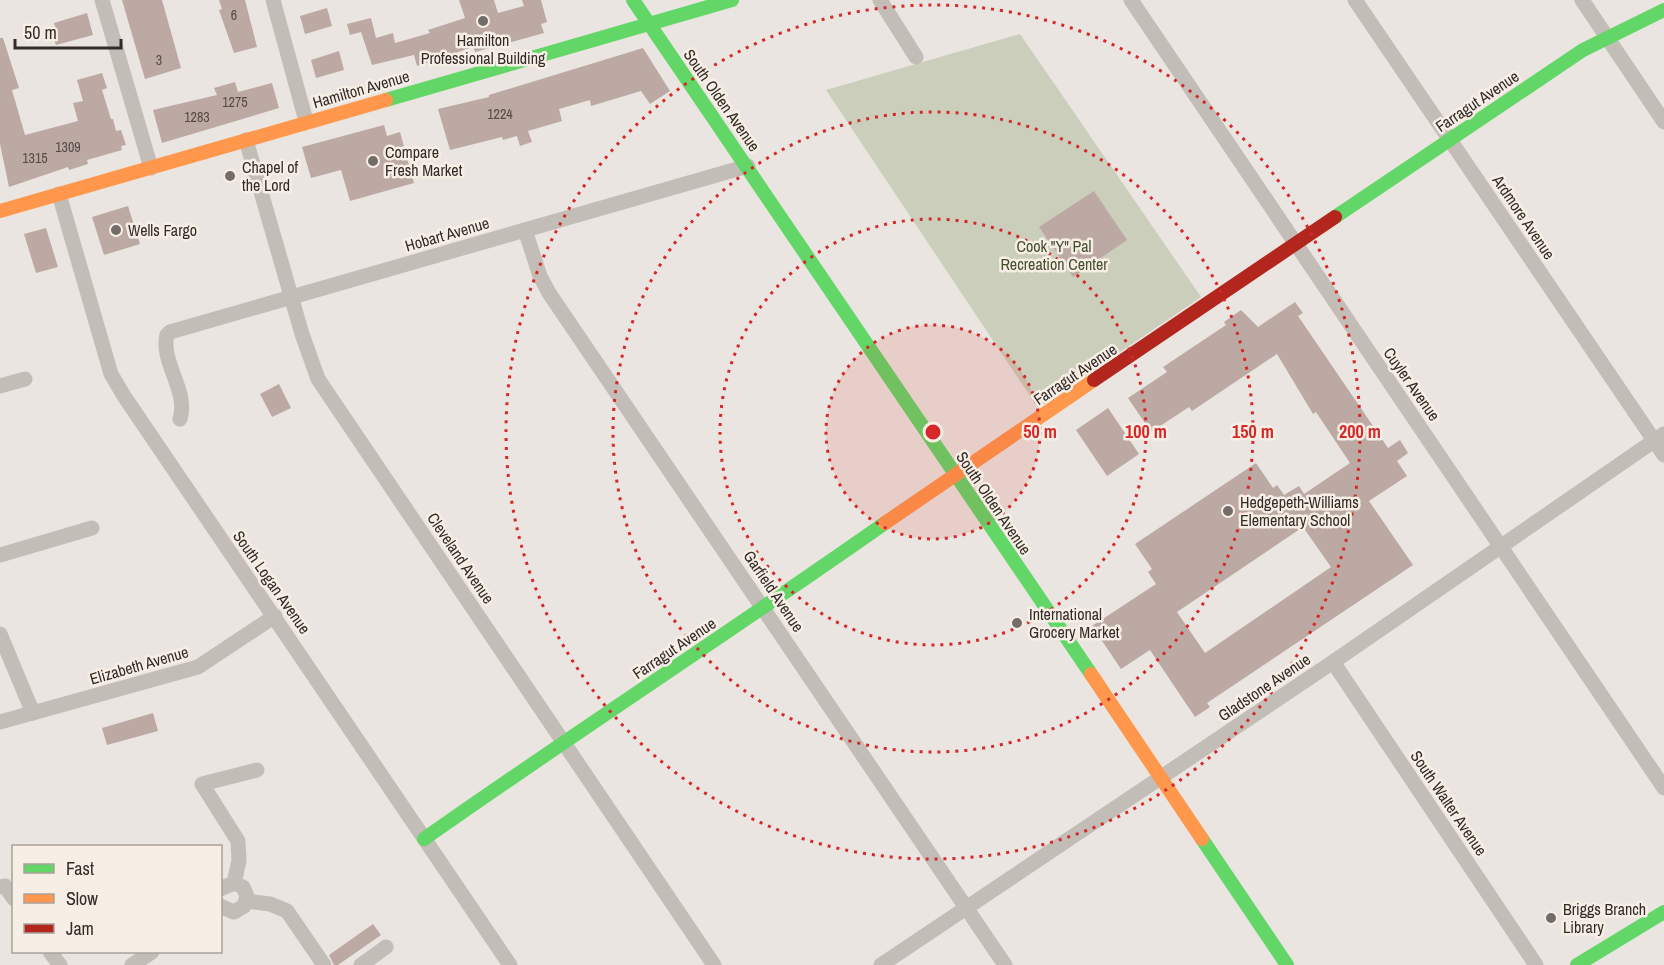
<svg xmlns="http://www.w3.org/2000/svg" width="1664" height="965" font-family="'Archivo Narrow',sans-serif">
  <style>
    .green { fill: #cbcebb }
    .building { fill: #bca9a3; fill-rule: evenodd }
    .lines { fill: none; stroke-linecap: round; stroke-linejoin: round }
    .street { stroke: #c3bdb8; stroke-width: 15 }
    .fast { stroke: #63d668; stroke-width: 14 }
    .slow { stroke: #ff974d; stroke-width: 14 }
    .jam { stroke: #b3261e; stroke-width: 14 }
    .ring { fill: none; stroke: #d62828; stroke-width: 3; stroke-dasharray: 3 6 }
    .poi-dot { fill: #736c68; stroke: #f7efe6; stroke-width: 2 }
    .labels { text-anchor: middle; dominant-baseline: central; stroke-width: 5; stroke-linejoin: round; paint-order: stroke }
    .number-label { font-size: 14px; fill: #554a46 }
    .poi-label { font-size: 16px; fill: #332b27; stroke: #f7efe6; text-anchor: start }
    .street-label { font-size: 16px; fill: #332b27; stroke: #f7efe6 }
    .park-label { font-size: 16px; fill: #434f2e; stroke: #f7efe6 }
    .centre { fill: #d62828; stroke: #f7efe6; stroke-width: 3 }
    .ring-label { font-size: 18px; text-anchor: middle; font-weight: bold; fill: #d62828; stroke: #f7efe6; stroke-width: 5; stroke-linejoin: round; paint-order: stroke }
  </style>
  <rect width="100%" height="100%" fill="#eae5e0"/>
  <path class="green" d="M1020,34L1201,297L1038,408L826,90Z"/>
  <g class="building">
    <path d="M122,0H162L181,68L145,79Z"/>
    <path d="M219,0H245L257,47L234,53L219,10L222,9Z"/>
    <path d="M459,0H494L498,13L524,6L522,0H541L547,22L541,24L544,33L475,52L473,47L417,66L414,55L372,65L361,32L350,35L347,24L371,18L376,38L393,33L395,43L430,33L428,30L465,18Z"/>
    <path d="M327,8L332,26L305,34L300,16Z"/>
    <path d="M87,13L93,35L56,45L52,34L57,33L54,23Z"/>
    <path d="M0,38H3L19,88L12,90L25,135L78,121L73,103L83,101L77,80L102,73L107,88L102,90L111,119H113L116,131L121,130L126,145L121,146L122,150L87,160L88,164L69,170L68,167L9,187L0,144Z"/>
    <path d="M643,48L670,91L650,104L641,91L591,106L590,100L559,109L562,121L528,131L532,142L520,146L517,136L503,140L502,137L450,150L438,109L489,97V95Z"/>
    <path d="M339,51L344,70L316,78L311,60Z"/>
    <path d="M235,82L238,92L272,83L279,108L162,143L153,110L217,95L214,88Z"/>
    <path d="M384,125L387,136L400,132L414,183L350,201L341,170L311,178L302,147Z"/>
    <path d="M1094,191L1127,240L1073,277L1039,227Z"/>
    <path d="M128,206L140,244L104,255L92,217Z"/>
    <path d="M46,228L58,267L36,273L24,234Z"/>
    <path d="M1295,302L1303,313L1298,316L1388,448L1400,440L1408,453L1397,461L1407,476L1369,501L1413,565L1207,703L1210,707L1195,717L1150,650L1121,669L1092,626L1156,584L1148,572L1152,569L1135,544L1256,463L1273,488L1277,485L1284,495L1299,486L1304,494L1350,463L1316,412L1313,414L1277,354L1192,411L1189,407L1151,432L1128,398L1167,372L1163,367L1226,325L1224,322L1241,310L1258,327ZM1303,527L1331,567L1205,653L1177,612Z"/>
    <path d="M279,384L291,408L272,417L260,394Z"/>
    <path d="M1108,408L1139,454L1107,476L1076,430Z"/>
    <path d="M153,713L158,731L107,745L102,728Z"/>
    <path d="M373,924L381,935L338,965H334L329,955Z"/>
  </g>
  <g class="lines">
    <g class="street">
      <path d="M102,0L151,168"/>
      <path d="M273,0L306,121"/>
      <path d="M880,0L916,57"/>
      <path d="M1131,0L1664,788"/>
      <path d="M1355,0L1664,455"/>
      <path d="M1582,0L1664,122"/>
      <path d="M246,140L302,334L318,379L714,965"/>
      <path d="M59,194L111,374L124,396L510,965"/>
      <path d="M525,230L540,276L549,293L1005,965"/>
      <path d="M0,386L25,379"/>
      <path d="M180,419C189,391 160,362 167,335L170,332L748,166"/>
      <path d="M0,555L92,528"/>
      <path d="M0,634L33,713"/>
      <path d="M1333,662L1536,965"/>
      <path d="M0,722L198,667L275,616"/>
      <path d="M234,883L239,861L238,841L202,784L257,770"/>
      <path d="M0,887L5,886L14,899"/>
      <path d="M220,889L234,883L243,887L247,896L244,906L234,912L220,906"/>
      <path d="M246,901L270,904L287,911L324,965"/>
      <path d="M50,952L60,965"/>
      <path d="M132,965L152,952"/>
      <path d="M361,965L386,947"/>
      <path d="M881,965L1333,662L1664,434"/>
    </g>
    <g class="fast">
      <path d="M633,0L1091,674"/>
      <path d="M386,100L732,0"/>
      <path d="M1335,217L1583,50L1664,10"/>
      <path d="M424,839C576,732 733,630 885,523"/>
      <path d="M1202,839L1287,965"/>
      <path d="M1577,965L1664,912"/>
    </g>
    <g class="slow">
      <path d="M0,211L386,100"/>
      <path d="M885,523L1094,380"/>
      <path d="M1091,674L1202,839"/>
    </g>
    <path class="jam" d="M1094,380L1335,217"/>
  </g>
  <circle cx="933" cy="432" r="107" fill="#d62828" fill-opacity=".12"/>
  <g class="ring">
    <circle cx="933" cy="432" r="107"/>
    <circle cx="933" cy="432" r="213"/>
    <circle cx="933" cy="432" r="320"/>
    <circle cx="933" cy="432" r="427"/>
  </g>
  <g class="poi-dot">
    <circle cx="483" cy="21" r="6"/>
    <circle cx="373" cy="161" r="6"/>
    <circle cx="230" cy="176" r="6"/>
    <circle cx="116" cy="230" r="6"/>
    <circle cx="1228" cy="511" r="6"/>
    <circle cx="1017" cy="623" r="6"/>
    <circle cx="1551" cy="918" r="6"/>
  </g>
  <g class="labels">
    <g class="number-label">
      <text x="234" y="15">6</text>
      <text x="159" y="60">3</text>
      <text x="235" y="102">1275</text>
      <text x="500" y="114">1224</text>
      <text x="197" y="117">1283</text>
      <text x="68" y="147">1309</text>
      <text x="35" y="158">1315</text>
    </g>
    <g class="poi-label">
      <text x="483" y="40" text-anchor="middle">Hamilton<tspan x="483" dy="18">Professional Building</tspan></text>
      <text x="385" y="152">Compare<tspan x="385" dy="18">Fresh Market</tspan></text>
      <text x="242" y="167">Chapel of<tspan x="242" dy="18">the Lord</tspan></text>
      <text x="128" y="230">Wells Fargo</text>
      <text x="1240" y="502">Hedgepeth-Williams<tspan x="1240" dy="18">Elementary School</tspan></text>
      <text x="1029" y="614">International<tspan x="1029" dy="18">Grocery Market</tspan></text>
      <text x="1563" y="909">Briggs Branch<tspan x="1563" dy="18">Library</tspan></text>
    </g>
    <g class="street-label">
      <text transform="translate(361 89) rotate(-16)">Hamilton Avenue</text>
      <text transform="translate(722 100) rotate(55)">South Olden Avenue</text>
      <text transform="translate(1477 101) rotate(-34)">Farragut Avenue</text>
      <text transform="translate(1524 217) rotate(56)">Ardmore Avenue</text>
      <text transform="translate(447 234) rotate(-16)">Hobart Avenue</text>
      <text transform="translate(1075 374) rotate(-34)">Farragut Avenue</text>
      <text transform="translate(1412 384) rotate(55)">Cuyler Avenue</text>
      <text transform="translate(994 503) rotate(56)">South Olden Avenue</text>
      <text transform="translate(461 558) rotate(56)">Cleveland Avenue</text>
      <text transform="translate(272 582) rotate(55)">South Logan Avenue</text>
      <text transform="translate(774 591) rotate(56)">Garfield Avenue</text>
      <text transform="translate(674 648) rotate(-34)">Farragut Avenue</text>
      <text transform="translate(139 665) rotate(-16)">Elizabeth Avenue</text>
      <text transform="translate(1264 687) rotate(-34)">Gladstone Avenue</text>
      <text transform="translate(1449 803) rotate(56)">South Walter Avenue</text>
    </g>
    <g class="park-label">
      <text x="1054" y="246">Cook "Y" Pal<tspan x="1054" dy="18">Recreation Center</tspan></text>
    </g>
  </g>
  <circle cx="933" cy="432" r="9" class="centre"/>
  <g class="ring-label">
    <text x="1040" y="438">50 m</text>
    <text x="1146" y="438">100 m</text>
    <text x="1253" y="438">150 m</text>
    <text x="1360" y="438">200 m</text>
  </g>
  <rect x="12" y="845" width="210" height="108" fill="#f7efe6" stroke="#a9a19a" stroke-width="1.5"/>
  <rect x="24" y="864" width="30" height="9" fill="#63d668" stroke="#a9a19a" stroke-width="1.5"/>
  <text x="66" y="875" font-size="18" fill="#332b27">Fast</text>
  <rect x="24" y="894" width="30" height="9" fill="#ff974d" stroke="#a9a19a" stroke-width="1.5"/>
  <text x="66" y="905" font-size="18" fill="#332b27">Slow</text>
  <rect x="24" y="924" width="30" height="9" fill="#b3261e" stroke="#a9a19a" stroke-width="1.5"/>
  <text x="66" y="935" font-size="18" fill="#332b27">Jam</text>
  <path d="M15 39v9h106v-9" fill="none" stroke="#332b27" stroke-width="3"/>
  <text x="24" y="39" font-size="18" fill="#332b27" stroke="#f7efe6" stroke-width="4.5" paint-order="stroke">50 m</text>
</svg>
